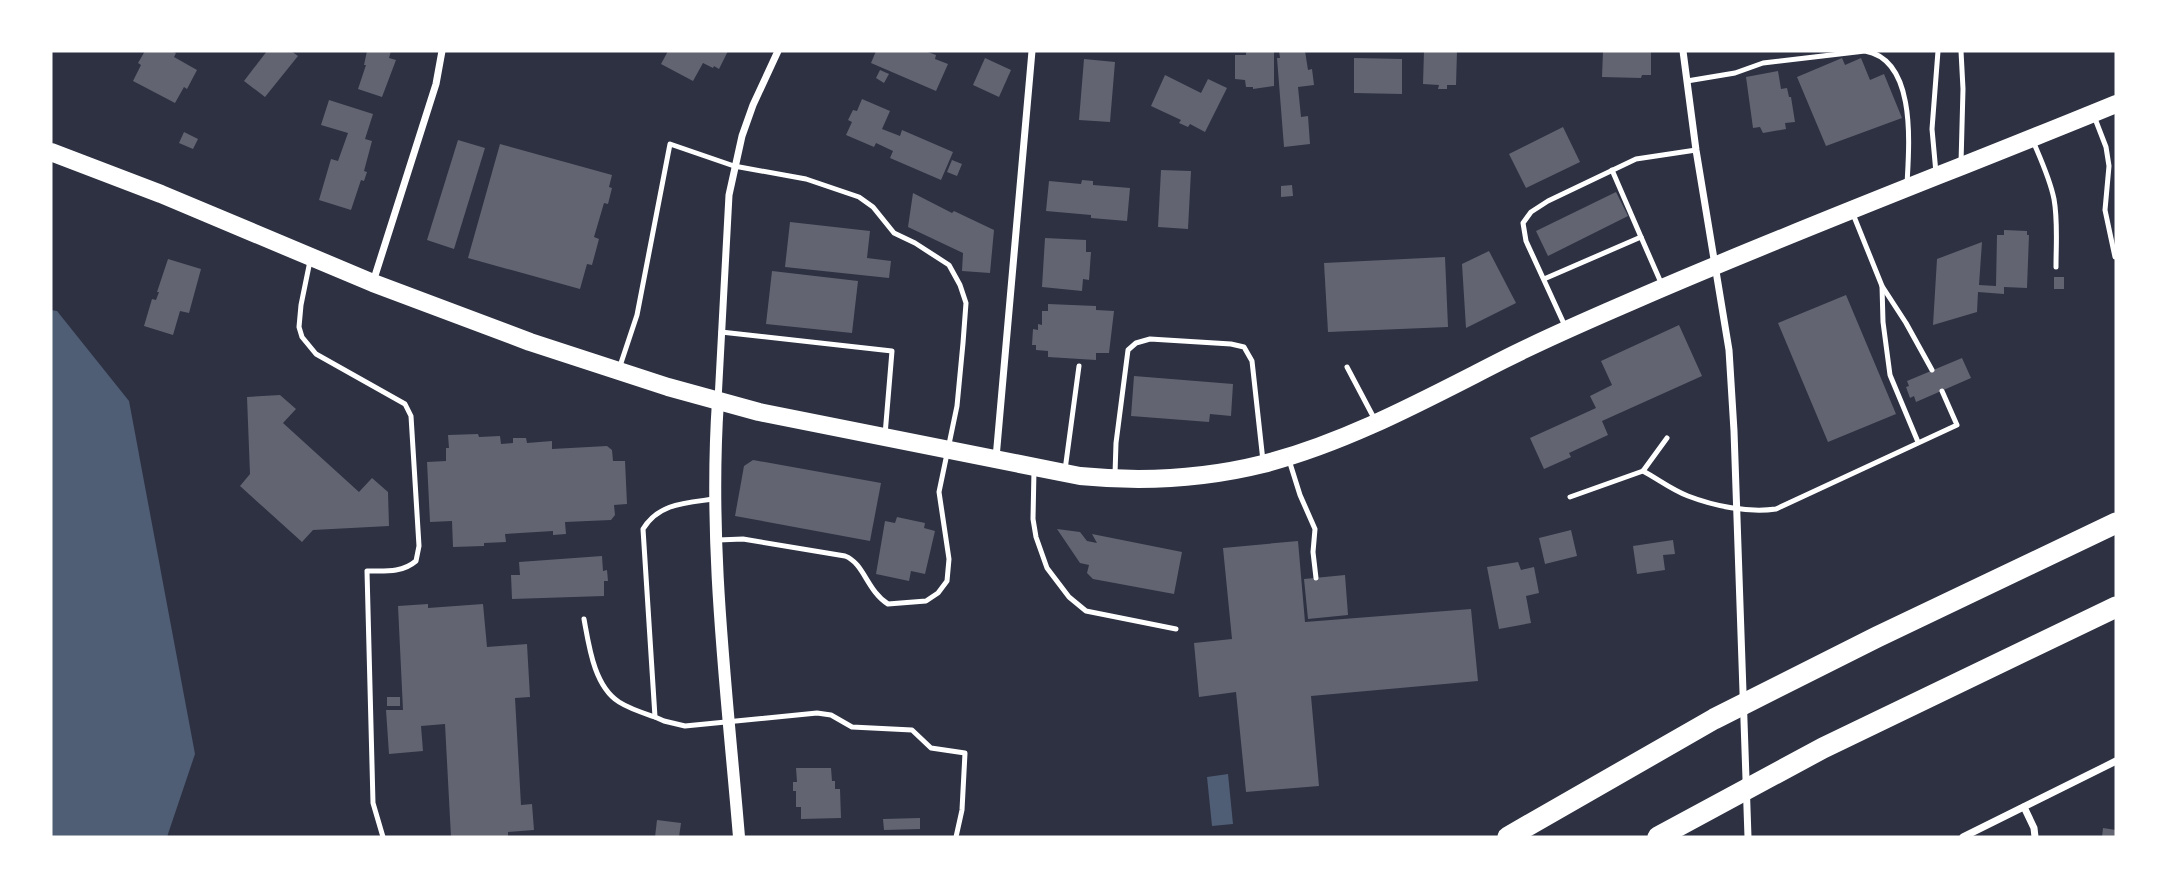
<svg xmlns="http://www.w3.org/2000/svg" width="2167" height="888" font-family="'Times New Roman',serif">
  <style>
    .water { fill: #4f5d75 }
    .building { fill: #626471 }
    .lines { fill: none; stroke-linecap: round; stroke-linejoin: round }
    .service { stroke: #fff; stroke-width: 5 }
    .minor { stroke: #fff; stroke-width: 7 }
    .tertiary { stroke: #fff; stroke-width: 12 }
    .primary { stroke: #fff; stroke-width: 18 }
    .motorway { stroke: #fff; stroke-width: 21 }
  </style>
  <rect width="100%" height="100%" fill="#2d3142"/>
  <g class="water">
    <path d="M51,310L57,311L129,401L195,754L167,837H51Z"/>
    <path d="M1228,774L1233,824L1212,826L1207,777Z"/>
  </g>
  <g class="building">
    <path d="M145,51H172L176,53L174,57L197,70L187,89L184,87L175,103L133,81L141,65L138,63Z"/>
    <path d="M267,51H291L298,56L265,97L244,81Z"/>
    <path d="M367,51H391L389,58L396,60L382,97L358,89L366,65H364Z"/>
    <path d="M668,51H728L719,69L714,66L713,68L703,63L693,81L661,64Z"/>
    <path d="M876,51H925L936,55L935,59L948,64L936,91L871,63Z"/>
    <path d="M1246,51H1274V86L1253,89V87H1246L1245,80L1235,79V55H1246Z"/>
    <path d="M1279,51H1305L1308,70L1312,69L1314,85L1298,87L1301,117L1308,116L1310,144L1284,147L1277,58H1280Z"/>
    <path d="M1424,51H1457L1456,85H1447V89H1438L1439,85L1423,84Z"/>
    <path d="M1603,51H1651V75H1642L1641,78L1602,77Z"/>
    <path d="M985,58L1011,70L999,97L973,85Z"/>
    <path d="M1354,58L1402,59V94L1354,93Z"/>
    <path d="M1842,58L1845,65L1861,58L1870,80L1884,74L1902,118L1826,146L1797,77Z"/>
    <path d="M1084,59L1115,62L1110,122L1079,120Z"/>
    <path d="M880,70L889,74L884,83L876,78Z"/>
    <path d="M1778,71L1781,89L1787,88L1789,97H1791L1795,122L1785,123L1786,129L1763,133L1760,127L1753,128L1746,77Z"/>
    <path d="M1165,75L1201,93L1208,79L1227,88L1205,132L1190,124L1188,127L1179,123L1181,120L1151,106Z"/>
    <path d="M862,99L890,111L882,129L900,136L902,130L953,152L941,180L890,158L893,151L876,143L874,147L846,135L852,122L848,120L853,110L857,111Z"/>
    <path d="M329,100L373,114L365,139L372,141L364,171L367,172L364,181L361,180L351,210L319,200L331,159L338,161L348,133L321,125Z"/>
    <path d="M1563,127L1580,162L1526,188L1509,154Z"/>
    <path d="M184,132L198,139L193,149L179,143Z"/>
    <path d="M458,140L485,148L454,249L427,240Z"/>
    <path d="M500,144L612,175L609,187L612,188L608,204L604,203L594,237L599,239L592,265L587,264L580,289L468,258Z"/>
    <path d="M952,160L962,164L957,176L947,172Z"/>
    <path d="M1161,170L1191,171L1188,229L1158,227Z"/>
    <path d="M1082,180L1093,181V185L1130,188L1127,221L1091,218V215L1046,211L1049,181L1081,184Z"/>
    <path d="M1292,185L1293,196L1281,197V186Z"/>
    <path d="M1616,192L1628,216L1548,256L1536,231Z"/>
    <path d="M913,193L952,213L954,211L994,230L990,273L962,271L963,253L908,227Z"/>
    <path d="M790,222L870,231L867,258L891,261L889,278L785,267Z"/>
    <path d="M2004,230L2027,231V235H2029L2027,288L2004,287V294L1978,292L1977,312L1933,325L1937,259L1982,242L1979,285L1996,286L1997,235H2004Z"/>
    <path d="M1045,238L1086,240V252H1091L1089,280L1083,279L1082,291L1042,287Z"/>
    <path d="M1489,251L1516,303L1466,328L1462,264Z"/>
    <path d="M1445,257L1448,327L1328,332L1324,263Z"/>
    <path d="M168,259L201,269L189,313L180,311L173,335L144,326L152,299L156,300L159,292H157Z"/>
    <path d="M772,271L858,281L852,333L766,324Z"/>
    <rect x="2054" y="277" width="10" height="12"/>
    <path d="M1846,295L1896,414L1828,442L1778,323Z"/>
    <path d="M1048,304L1096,306V310L1114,311L1109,353H1096V360L1048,357V351L1036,350V345H1032L1033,329L1038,330V324L1042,325V311H1048Z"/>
    <path d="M1679,325L1702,376L1602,421L1608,435L1569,453L1571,457L1544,469L1530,438L1596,408L1590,396L1612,385L1601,361Z"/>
    <path d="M1962,358L1971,378L1916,402L1914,396L1910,398L1906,387L1909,386L1907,381Z"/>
    <path d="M1134,376L1233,384L1231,416L1210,414L1209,422L1131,416Z"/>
    <path d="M280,395L296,409L283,423L359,492L372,478L388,492L389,526L313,530L302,542L240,486L250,474L247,397Z"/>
    <path d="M478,434L479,437L500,436L501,444L513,443V438H526L527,443L552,441V449L607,446L612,450L613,461H625L627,504L614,505L615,515L611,520L565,522L566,534L553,535V531L505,534L506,542L484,543V546L453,547L452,521L430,522L427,462L446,461V448H449L448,435Z"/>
    <path d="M753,460L881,483L870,541L735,516L744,466Z"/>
    <path d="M897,517L925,523L924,528L935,531L925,574L911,571L909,581L876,574L885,521L895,523Z"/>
    <path d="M1057,529L1080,532L1087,541L1097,543L1092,534L1182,552L1174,594L1093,579L1087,573L1089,565L1080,563Z"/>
    <path d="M1571,530L1577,556L1545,564L1539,538Z"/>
    <path d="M1673,540L1675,554L1663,555L1665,570L1637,574L1633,546Z"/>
    <path d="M1298,541L1305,622L1471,609L1478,681L1311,696L1319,786L1246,792L1236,692L1199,697L1194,643L1232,639L1223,548Z"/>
    <path d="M602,556L603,571L607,570L608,581H604V596L512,599L511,575H520L519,562Z"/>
    <path d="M1518,562L1521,570L1534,567L1539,593L1526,596L1531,623L1499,629L1487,567Z"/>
    <path d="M1345,575L1348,615L1308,619L1304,579Z"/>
    <path d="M428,604V608L483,604L487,647L527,644L530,697L515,698L521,805L532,804L534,830L508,832V837H451L445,724L421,726L423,751L389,754L386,710H403L398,606Z"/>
    <rect x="387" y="697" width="13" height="9"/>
    <path d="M796,768H831L832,781H835V789H840L841,818L801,819V807H796V791H793V782H797Z"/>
    <path d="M920,818V829L884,830L883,819Z"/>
    <path d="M657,820L681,823L679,837H655Z"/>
    <path d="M2103,828L2116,830V837H2102Z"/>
  </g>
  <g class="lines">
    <g class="service">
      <path d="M1687,81L1735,73L1763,63L1865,51C1917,60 1909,146 1907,184"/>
      <path d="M2094,116L2106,147L2109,166L2105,210L2115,257H2116"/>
      <path d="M2033,141C2041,160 2050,179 2054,199C2058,221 2056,244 2056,267"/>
      <path d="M1961,163L1963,89L1961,51"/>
      <path d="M1612,170L1641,237"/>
      <path d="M1936,173L1932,129L1938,51"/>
      <path d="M1853,214L1882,286L1906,323L1932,370"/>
      <path d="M310,261L301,305L299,327L302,337L316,354L405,404L411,416L419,546L416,561C402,573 385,571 367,571L373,803L383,837"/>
      <path d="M1544,279L1641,237L1662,285"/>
      <path d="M1882,286L1883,322L1890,375L1918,442"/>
      <path d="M1565,326L1526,241L1523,223L1531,212L1548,201L1636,159L1696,150"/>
      <path d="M721,332L892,351L885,435"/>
      <path d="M620,366L637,315L670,144L734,166L806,179L859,197L873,207L894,233L915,243L949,265L960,285L966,303L963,343L957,406L939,492L949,559L947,581L938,593L926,601L888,604C867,591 864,563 845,556L743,539L718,540"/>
      <path d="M1347,367L1375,420"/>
      <path d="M1289,460L1300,495L1315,529L1313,552L1316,578"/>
      <path d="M1034,470L1033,519L1036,537L1047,568L1069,597L1086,611L1176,629"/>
      <path d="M1065,470L1079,366"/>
      <path d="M1643,471C1658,479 1672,490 1688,496C1714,506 1748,513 1776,509L1957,425L1942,391"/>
      <path d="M1115,474L1116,443L1128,350L1136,343L1150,339L1231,344L1244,347L1252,361L1263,461"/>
      <path d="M1570,497L1643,471L1667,438"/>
      <path d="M714,499C686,503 659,503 643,529L655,717L664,721L685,726L817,713L831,715L852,727L912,730L931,748L965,753L962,810L956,837"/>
      <path d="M584,619C589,646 594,686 619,702C630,709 643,713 655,717"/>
    </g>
    <g class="minor">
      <path d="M1683,51L1696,150L1729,350L1734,431L1748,837"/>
      <path d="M373,282L436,84L442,51"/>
      <path d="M718,400L729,195L742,136L753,105L778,51"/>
      <path d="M996,458L1032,51"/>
      <path d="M2024,807L2034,828L2035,837"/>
      <path d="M1963,837L2116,761"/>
    </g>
    <path class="tertiary" d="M718,401C708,547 727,692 739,837"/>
    <path class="primary" d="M51,152L161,194L373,283L530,342L668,387L759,412L1080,476C1142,482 1203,479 1263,464C1348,442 1426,399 1503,360C1550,336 1598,316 1646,295C1801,228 1960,168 2116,104"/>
    <g class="motorway">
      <path d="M1508,837L1714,719L1877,637L2116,523"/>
      <path d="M1658,837L1823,748L2116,607"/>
    </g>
  </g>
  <rect width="2167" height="888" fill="none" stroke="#ffffff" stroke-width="105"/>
</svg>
